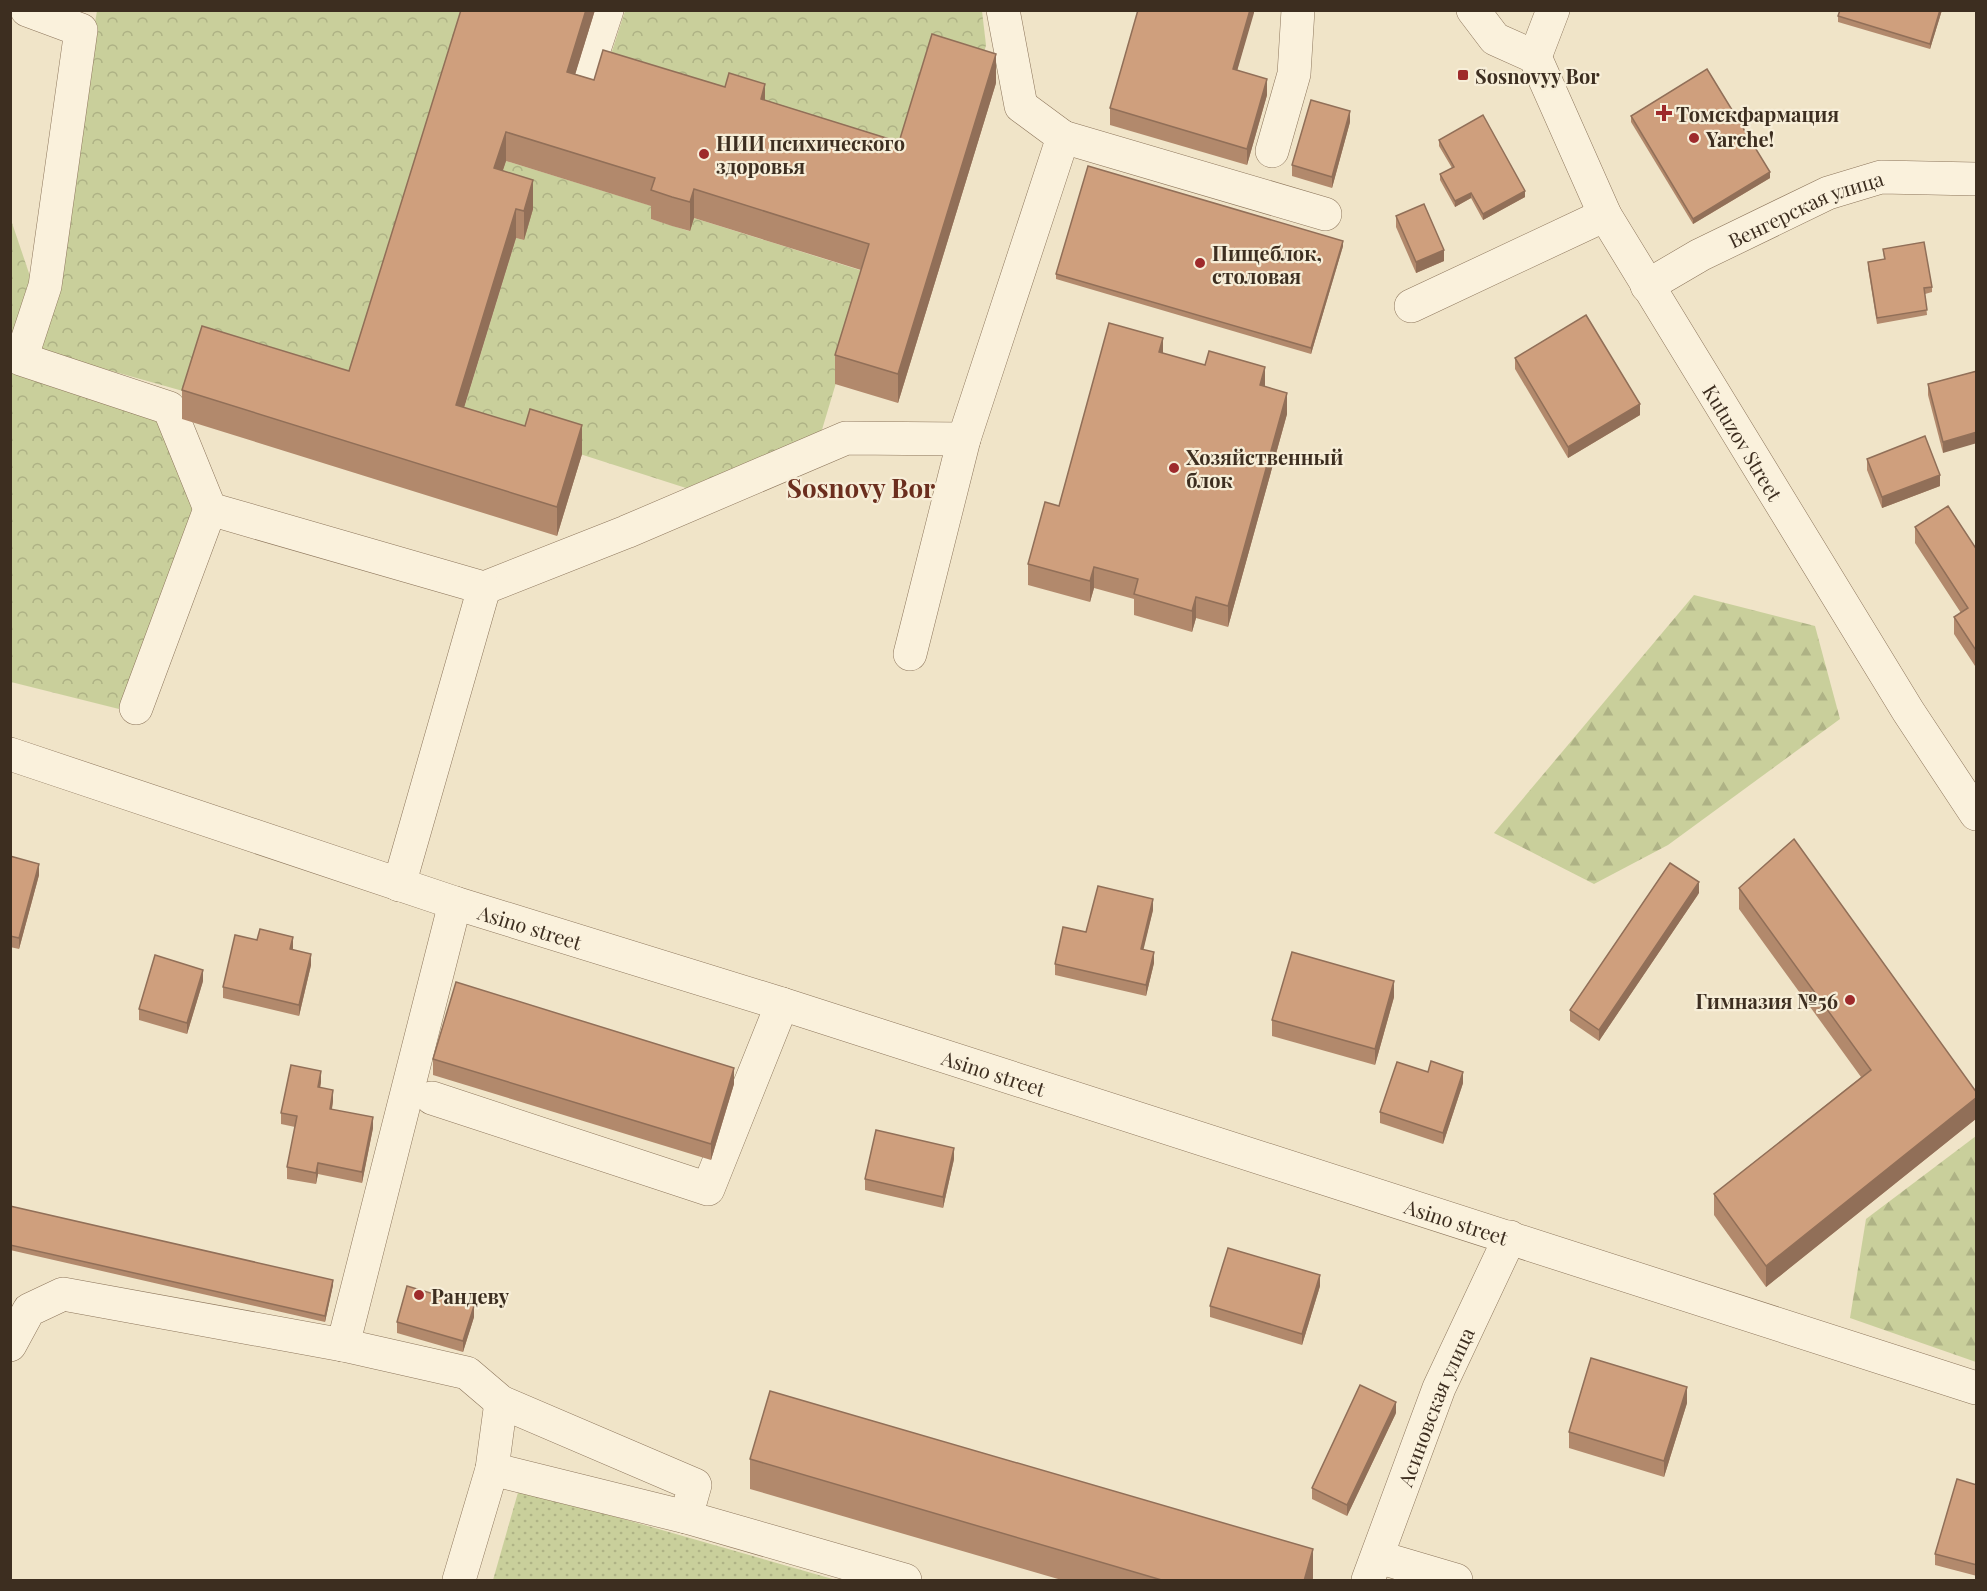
<svg xmlns="http://www.w3.org/2000/svg" width="1987" height="1591" font-family="'Playfair Display',serif">
  <style>
    .grass { fill: url(#grass-dots) }
    .forest { fill: url(#forest-firs) }
    .park { fill: url(#park-crowns) }
    .lines { fill: none; stroke-linecap: round; stroke-linejoin: round }
    .minor-casing { stroke: #8d765c; stroke-width: 34 }
    .minor { stroke: #faf1dc; stroke-width: 33 }
    .wall { fill: #b2896c }
    .shaded-wall { fill: #916f58 }
    .building { fill: #cf9f7d; stroke: #916f58; stroke-width: 1.5 }
    .poi-dot { fill: #9e2a2b; stroke: #f7eed8; stroke-width: 2 }
    .labels { text-anchor: middle; dominant-baseline: central; stroke-width: 4.5; stroke-linejoin: round; paint-order: stroke }
    .poi-label { font-size: 20px; font-weight: bold; fill: #3d2e20; stroke: #f7eed8; text-anchor: start }
    .street-label { font-size: 20px; fill: #3d2e20; stroke: #f7eed8 }
    .district-label { font-size: 26px; font-weight: bold; fill: #6b2e1e; stroke: #f7eed8 }
  </style>
  <defs>
    <pattern id="grass-dots" width="8" height="8" patternUnits="userSpaceOnUse" patternTransform="scale(1.5)"><rect width="8" height="8" fill="#c9cf9b"/><path d="M2 2h.1M6 6h.1" fill="none" stroke="#aeb285" stroke-width="1.8" stroke-linecap="round"/></pattern>
    <pattern id="forest-firs" width="22" height="20" patternUnits="userSpaceOnUse" patternTransform="scale(1.5)"><rect width="22" height="20" fill="#c9cf9b"/><path d="M5 1l3.5 6h-7zM16 11l3.5 6h-7z" fill="#aeb285"/></pattern>
    <pattern id="park-crowns" width="20" height="18" patternUnits="userSpaceOnUse" patternTransform="scale(1.5)"><rect width="20" height="18" fill="#c9cf9b"/><path d="M2 6a3 3 0 1 1 6 0M12 15a3 3 0 1 1 6 0" fill="none" stroke="#aeb285"/></pattern>
  </defs>
  <rect width="100%" height="100%" fill="#f0e4c8"/>
  <path class="grass" d="M519,1489L836,1580H493Z"/>
  <g class="forest">
    <path d="M1694,595L1815,626L1840,719L1668,845L1594,884L1494,833Z"/>
    <path d="M1976,1136V1362L1850,1318L1866,1219Z"/>
  </g>
  <g class="park">
    <path d="M97,11H470L349,401L190,393L37,350Z"/>
    <path d="M625,11H982L986,45L978,77L899,171L603,79Z"/>
    <path d="M506,161L655,207L651,219L689,231L694,218L869,273L821,433L686,488L530,438L456,434L516,238L524,240L494,197Z"/>
    <path d="M11,220L33,285L11,352Z"/>
    <path d="M10,369L160,413L199,502L123,710L11,682Z"/>
  </g>
  <g class="lines">
    <defs>
      <g id="minor">
        <path d="M27,10L81,30L45,286L21,359L169,408L210,509L484,588L626,532L846,438L964,439"/>
        <path id="s1" d="M1473,10L1495,39L1535,57L1605,215L1908,711L1976,814"/>
        <path d="M1535,57L1553,10"/>
        <path d="M584,80L607,10"/>
        <path d="M1063,137L1325,214"/>
        <path d="M1272,151L1294,74L1298,10"/>
        <path id="s2" d="M1647,286L1700,255L1828,193L1881,177L1976,179"/>
        <path d="M1411,306L1605,215"/>
        <path d="M910,654L964,439L1063,137L1021,106L1003,10"/>
        <path d="M136,708L210,509"/>
        <path id="s3" d="M10,754L455,903L782,1004L1976,1388"/>
        <path d="M399,885L484,588"/>
        <path d="M455,903L343,1345L467,1373L501,1402L695,1485L686,1517L905,1580"/>
        <path d="M432,1098L708,1189L782,1004"/>
        <path d="M10,1345L29,1310L63,1294L343,1345"/>
        <path d="M492,1469L686,1517"/>
        <path d="M1378,1557L1456,1580"/>
        <path d="M459,1580L492,1469L501,1402"/>
        <path id="s4" d="M1368,1580L1439,1388L1510,1237"/>
      </g>
    </defs>
    <use href="#minor" class="minor-casing"/>
    <use href="#minor" class="minor"/>
  </g>
  <g class="wall">
    <path d="M461,10H595L575,74L594,80L765,100L899,142L996,83L898,403L835,384V355L861,270L694,218L690,231L672,226L651,219V206L506,161L503,170L533,209L524,240L516,238L464,407L582,454L557,536L182,419V390L349,371Z"/>
    <path d="M1254,10L1237,70L1267,95L1247,165L1110,125V108Z"/>
    <path d="M1942,10L1930,49L1838,22V16Z"/>
    <path d="M1631,116L1770,178L1693,224L1631,122Z"/>
    <path d="M1350,122L1332,188L1292,176V165Z"/>
    <path d="M1439,140L1525,197L1483,220L1471,198L1455,207L1440,180V174L1452,168L1439,146Z"/>
    <path d="M1396,216L1444,261L1416,273L1396,227Z"/>
    <path d="M1343,246L1311,354L1056,279V274Z"/>
    <path d="M1883,249L1932,287V292L1925,294L1927,315L1877,324L1868,268V262L1884,259Z"/>
    <path d="M1163,353L1265,386L1287,414L1228,627L1196,618L1192,632L1134,615V599L1094,588L1090,602L1028,585V564L1059,506Z"/>
    <path d="M1515,358L1640,415L1568,458L1515,369Z"/>
    <path d="M1977,371L1943,453L1928,395V384Z"/>
    <path d="M1867,459L1940,486L1882,508L1867,470Z"/>
    <path d="M1915,527L1977,550V669L1954,634V617L1961,613L1915,543Z"/>
    <path d="M10,856L39,875L19,949L10,947Z"/>
    <path d="M1739,888L1977,1093V1118L1766,1287L1714,1215V1194L1861,1077L1739,909Z"/>
    <path d="M1699,893L1599,1041L1570,1021V1010Z"/>
    <path d="M1153,910L1143,949L1154,963L1146,996L1055,975V964L1086,932Z"/>
    <path d="M293,948V949L311,965L299,1016L223,998V987Z"/>
    <path d="M203,981L187,1034L139,1020V1009Z"/>
    <path d="M1394,997L1375,1065L1272,1036V1020Z"/>
    <path d="M433,1059L734,1084L711,1160L433,1075Z"/>
    <path d="M1428,1072L1463,1083L1443,1144L1380,1123V1112Z"/>
    <path d="M321,1082L320,1088L333,1101L332,1109L373,1128L362,1183L318,1174L316,1184L287,1179V1167L295,1127L281,1124V1113Z"/>
    <path d="M954,1159L943,1208L865,1190V1179Z"/>
    <path d="M10,1206L333,1285L325,1322L10,1250Z"/>
    <path d="M1320,1286L1302,1345L1210,1317V1306Z"/>
    <path d="M474,1317L463,1352L397,1333V1322Z"/>
    <path d="M1687,1403L1664,1477L1569,1448V1432Z"/>
    <path d="M1396,1413L1347,1516L1312,1499V1488Z"/>
    <path d="M750,1459L1313,1578L1312,1581H1065L750,1489Z"/>
    <path d="M1977,1485V1576L1935,1565V1554Z"/>
  </g>
  <g class="shaded-wall">
    <path d="M586,10H595L567,101V72Z"/>
    <path d="M1250,10H1254V13L1233,85V69Z"/>
    <path d="M1940,10H1942L1930,49V44Z"/>
    <path d="M996,54V83L898,403V374Z"/>
    <path d="M1267,79V95L1247,165V149Z"/>
    <path d="M765,84V113L761,99Z"/>
    <path d="M1350,111V122L1332,188V177Z"/>
    <path d="M506,132V161L494,197V168Z"/>
    <path d="M1770,172V178L1693,224V219Z"/>
    <path d="M533,180V209L524,240V211Z"/>
    <path d="M694,189V218L690,231V202Z"/>
    <path d="M1525,191V197L1483,220V214Z"/>
    <path d="M1471,193V198L1455,207V201Z"/>
    <path d="M516,209V238L456,434V405Z"/>
    <path d="M1343,241V246L1311,354V348Z"/>
    <path d="M1444,250V261L1416,273V262Z"/>
    <path d="M1163,338V359L1159,352Z"/>
    <path d="M1265,367V388L1260,385Z"/>
    <path d="M1287,393V414L1228,627V606Z"/>
    <path d="M1640,404V415L1568,458V447Z"/>
    <path d="M582,425V454L557,536V507Z"/>
    <path d="M1977,432V443L1943,453V442Z"/>
    <path d="M1940,475V486L1882,508V497Z"/>
    <path d="M1094,567V588L1090,602V581Z"/>
    <path d="M1196,597V618L1192,632V611Z"/>
    <path d="M39,864V875L19,949V938Z"/>
    <path d="M1699,882V893L1599,1041V1030Z"/>
    <path d="M1153,899V910L1141,960V949Z"/>
    <path d="M293,937V948L290,960V949Z"/>
    <path d="M1154,952V963L1146,996V985Z"/>
    <path d="M311,954V965L299,1016V1005Z"/>
    <path d="M203,970V981L187,1034V1023Z"/>
    <path d="M1394,981V997L1375,1065V1049Z"/>
    <path d="M734,1068V1084L711,1160V1144Z"/>
    <path d="M321,1071V1082L318,1098V1087Z"/>
    <path d="M1463,1072V1083L1443,1144V1133Z"/>
    <path d="M333,1090V1101L330,1120V1109Z"/>
    <path d="M1977,1097V1118L1766,1287V1266Z"/>
    <path d="M373,1117V1128L362,1183V1172Z"/>
    <path d="M954,1148V1159L943,1208V1197Z"/>
    <path d="M318,1163V1174L316,1184V1173Z"/>
    <path d="M1320,1275V1286L1302,1345V1334Z"/>
    <path d="M333,1280V1285L325,1322V1316Z"/>
    <path d="M474,1306V1317L463,1352V1341Z"/>
    <path d="M1687,1387V1403L1664,1477V1461Z"/>
    <path d="M1396,1402V1413L1347,1516V1505Z"/>
    <path d="M1313,1549V1578L1312,1581H1304Z"/>
  </g>
  <g class="building">
    <path d="M461,10H586L567,72L594,80L603,50L725,87L729,73L765,84L761,99L899,142L932,34L996,54L898,374L835,355L869,244L694,189L690,202L672,197L651,190L655,178L506,132L494,168L533,180L524,211L516,209L456,405L525,426L530,409L582,425L557,507L182,390L202,326L349,371Z"/>
    <path d="M1138,10H1250L1233,69L1267,79L1247,149L1110,108Z"/>
    <path d="M1840,10H1940L1930,44L1838,16Z"/>
    <path d="M1707,69L1770,172L1693,219L1631,116Z"/>
    <path d="M1311,100L1350,111L1332,177L1292,165Z"/>
    <path d="M1483,115L1525,191L1483,214L1471,193L1455,201L1440,174L1454,167L1439,140Z"/>
    <path d="M1088,166L1343,241L1311,348L1056,274Z"/>
    <path d="M1424,204L1444,250L1416,262L1396,216Z"/>
    <path d="M1924,242L1932,287L1924,288L1927,310L1877,318L1868,262L1885,259L1883,249Z"/>
    <path d="M1586,315L1640,404L1568,447L1515,358Z"/>
    <path d="M1109,323L1163,338L1159,352L1205,365L1209,351L1265,367L1260,385L1287,393L1228,606L1196,597L1192,611L1134,594L1138,579L1094,567L1090,581L1028,564L1045,502L1059,506Z"/>
    <path d="M1977,371V432L1943,442L1928,384Z"/>
    <path d="M1925,436L1940,475L1882,497L1867,459Z"/>
    <path d="M1948,506L1977,550V652L1954,617L1968,608L1915,527Z"/>
    <path d="M1794,839L1977,1093V1097L1766,1266L1714,1194L1871,1070L1739,888Z"/>
    <path d="M10,856L39,864L19,938L10,936Z"/>
    <path d="M1670,863L1699,882L1599,1030L1570,1010Z"/>
    <path d="M1098,886L1153,899L1141,949L1154,952L1146,985L1055,964L1063,927L1086,932Z"/>
    <path d="M260,929L293,937L290,949L311,954L299,1005L223,987L235,935L257,940Z"/>
    <path d="M1292,952L1394,981L1375,1049L1272,1020Z"/>
    <path d="M155,955L203,970L187,1023L139,1009Z"/>
    <path d="M456,982L734,1068L711,1144L433,1059Z"/>
    <path d="M1431,1061L1463,1072L1443,1133L1380,1112L1397,1062L1428,1072Z"/>
    <path d="M291,1065L321,1071L318,1087L333,1090L330,1109L373,1117L362,1172L318,1163L316,1173L287,1167L297,1116L281,1113Z"/>
    <path d="M876,1130L954,1148L943,1197L865,1179Z"/>
    <path d="M10,1206L333,1280L325,1316L10,1245Z"/>
    <path d="M1228,1248L1320,1275L1302,1334L1210,1306Z"/>
    <path d="M407,1286L474,1306L463,1341L397,1322Z"/>
    <path d="M1591,1358L1687,1387L1664,1461L1569,1432Z"/>
    <path d="M1360,1385L1396,1402L1347,1505L1312,1488Z"/>
    <path d="M770,1391L1313,1549L1304,1581H1165L750,1459Z"/>
    <path d="M1957,1479L1977,1485V1565L1935,1554Z"/>
  </g>
  <g class="poi-dot">
    <rect x="1457" y="69" width="12" height="12" rx="3"/>
    <path d="M1661 104h6v6h6v6h-6v6h-6v-6h-6v-6h6z"/>
    <circle cx="1694" cy="138" r="6"/>
    <circle cx="704" cy="154" r="6"/>
    <circle cx="1200" cy="263" r="6"/>
    <circle cx="1174" cy="468" r="6"/>
    <circle cx="1850" cy="1000" r="6"/>
    <circle cx="419" cy="1295" r="6"/>
  </g>
  <g class="labels">
    <g class="poi-label">
      <text x="1475" y="75">Sosnovyy Bor</text>
      <text x="1676" y="113">Томскфармация</text>
      <text x="1706" y="138">Yarche!</text>
      <text x="716" y="142">НИИ психического<tspan x="716" dy="23">здоровья</tspan></text>
      <text x="1212" y="252">Пищеблок,<tspan x="1212" dy="23">столовая</tspan></text>
      <text x="1186" y="456">Хозяйственный<tspan x="1186" dy="23">блок</tspan></text>
      <text x="1838" y="1000" text-anchor="end">Гимназия №56</text>
      <text x="431" y="1295">Рандеву</text>
    </g>
    <g class="street-label">
      <text stroke="none"><textPath href="#s2" startOffset="177">Венгерская улица</textPath></text>
      <text stroke="none"><textPath href="#s1" startOffset="519">Kutuzov Street</textPath></text>
      <text stroke="none"><textPath href="#s3" startOffset="548">Asino street</textPath></text>
      <text stroke="none"><textPath href="#s3" startOffset="1034">Asino street</textPath></text>
      <text stroke="none"><textPath href="#s3" startOffset="1520">Asino street</textPath></text>
      <text stroke="none"><textPath href="#s4" startOffset="186">Асиновская улица</textPath></text>
    </g>
    <g class="district-label">
      <text x="861" y="487">Sosnovy Bor</text>
    </g>
  </g>
  <rect width="1987" height="1591" fill="none" stroke="#3d2e20" stroke-width="24"/>
</svg>
